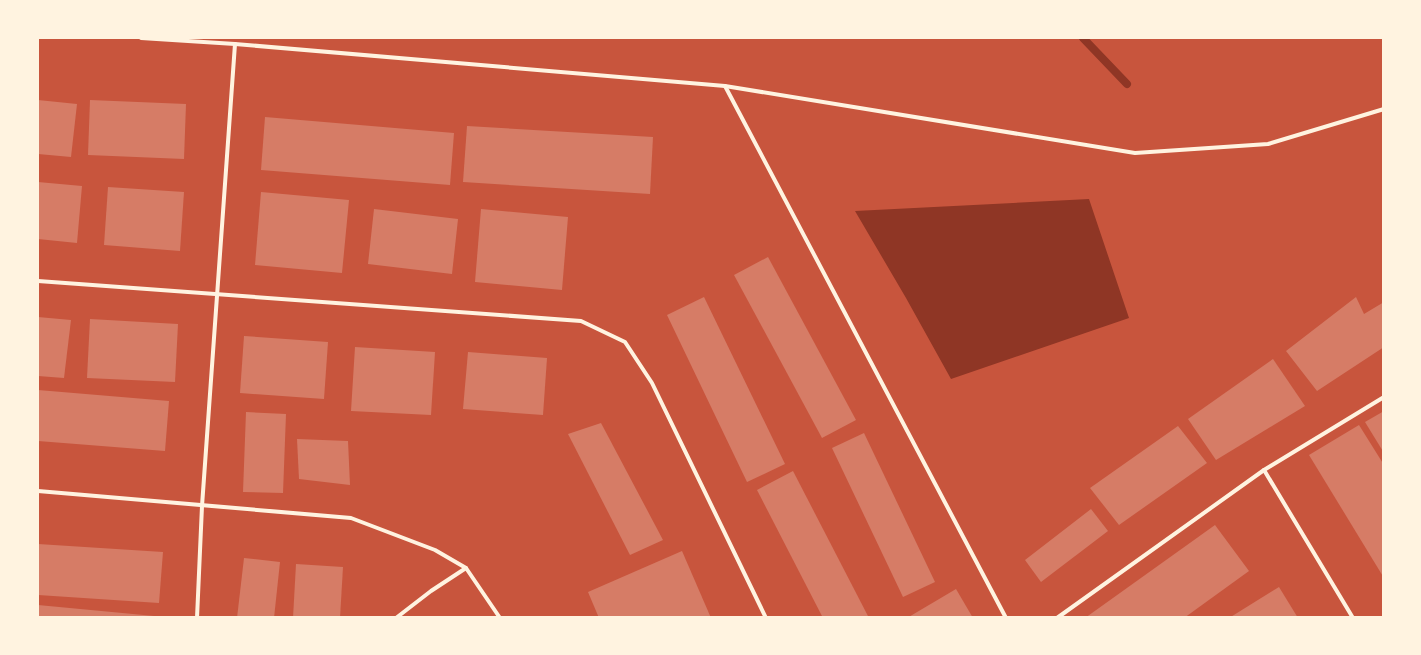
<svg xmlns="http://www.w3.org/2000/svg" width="1421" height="655" font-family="'Zilla Slab',serif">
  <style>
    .water { fill: #8f3625 }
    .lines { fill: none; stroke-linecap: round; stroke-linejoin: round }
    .stream { stroke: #8f3625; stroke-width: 8 }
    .building { fill: #d67c66 }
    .service { stroke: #fff3e0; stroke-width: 4 }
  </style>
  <rect width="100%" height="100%" fill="#c8553d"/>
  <path class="water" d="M1089,199L1129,318L951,379L906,298L855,211Z"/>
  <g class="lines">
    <path class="stream" d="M1083,38L1127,84"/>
  </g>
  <g class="building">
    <path d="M38,100L77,104L71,157L38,154Z"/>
    <path d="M90,100L186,104L184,159L88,155Z"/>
    <path d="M265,117L454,133L450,185L261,170Z"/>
    <path d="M467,126L653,137L650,194L463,182Z"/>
    <path d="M38,182L82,186L77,243L38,239Z"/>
    <path d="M108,187L184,192L180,251L104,245Z"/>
    <path d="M261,192L349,200L342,273L255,265Z"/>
    <path d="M374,209L458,219L452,274L368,264Z"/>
    <path d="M481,209L568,217L562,290L475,282Z"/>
    <path d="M768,257L856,420L822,438L734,275Z"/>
    <path d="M704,297L785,464L747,482L667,315Z"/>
    <path d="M1356,297L1364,314L1384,302V347L1317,391L1286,351Z"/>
    <path d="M38,317L71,320L64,378L38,376Z"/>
    <path d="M90,319L178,324L175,382L87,378Z"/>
    <path d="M244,336L328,342L324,399L240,393Z"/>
    <path d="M355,347L435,352L431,415L351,411Z"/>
    <path d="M468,352L547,358L543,415L463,409Z"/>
    <path d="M1273,359L1305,406L1216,460L1188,419Z"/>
    <path d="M38,390L169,401L165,451L38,441Z"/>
    <path d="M1384,411V453L1365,422Z"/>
    <path d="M246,412L286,414L283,493L243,492Z"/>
    <path d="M601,423L663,540L630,555L568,434Z"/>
    <path d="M1359,425L1384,465V578L1309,455Z"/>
    <path d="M1178,426L1207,463L1119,525L1090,488Z"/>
    <path d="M864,433L935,582L903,597L832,448Z"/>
    <path d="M297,439L348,441L350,485L299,479Z"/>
    <path d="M793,471L869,618H823L757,490Z"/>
    <path d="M1091,509L1108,531L1041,582L1025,560Z"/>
    <path d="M1215,525L1249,571L1184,618H1085Z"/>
    <path d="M38,544L163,552L159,603L38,595Z"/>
    <path d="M682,551L711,618H599L588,592Z"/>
    <path d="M244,558L280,562L274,618H237Z"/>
    <path d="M296,564L343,567L340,618H293Z"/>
    <path d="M1279,587L1298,618H1229Z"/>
    <path d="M956,589L973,618H907Z"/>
    <path d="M38,605L154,616V618H38Z"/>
  </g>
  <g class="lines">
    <g class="service">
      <path d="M141,38L235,44L725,86L1135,153L1268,144L1384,109"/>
      <path d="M725,86L1006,618"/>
      <path d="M38,281L581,321L625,342L652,383L766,618"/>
      <path d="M1264,470L1353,618"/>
      <path d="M38,491L351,518L435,550L466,568L500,618"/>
      <path d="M197,618L202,506L235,44"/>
      <path d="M396,618L431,591L466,568"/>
      <path d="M1057,618L1264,470L1384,397"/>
    </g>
  </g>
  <rect width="1421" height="655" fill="none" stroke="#fff3e0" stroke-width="78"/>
</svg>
